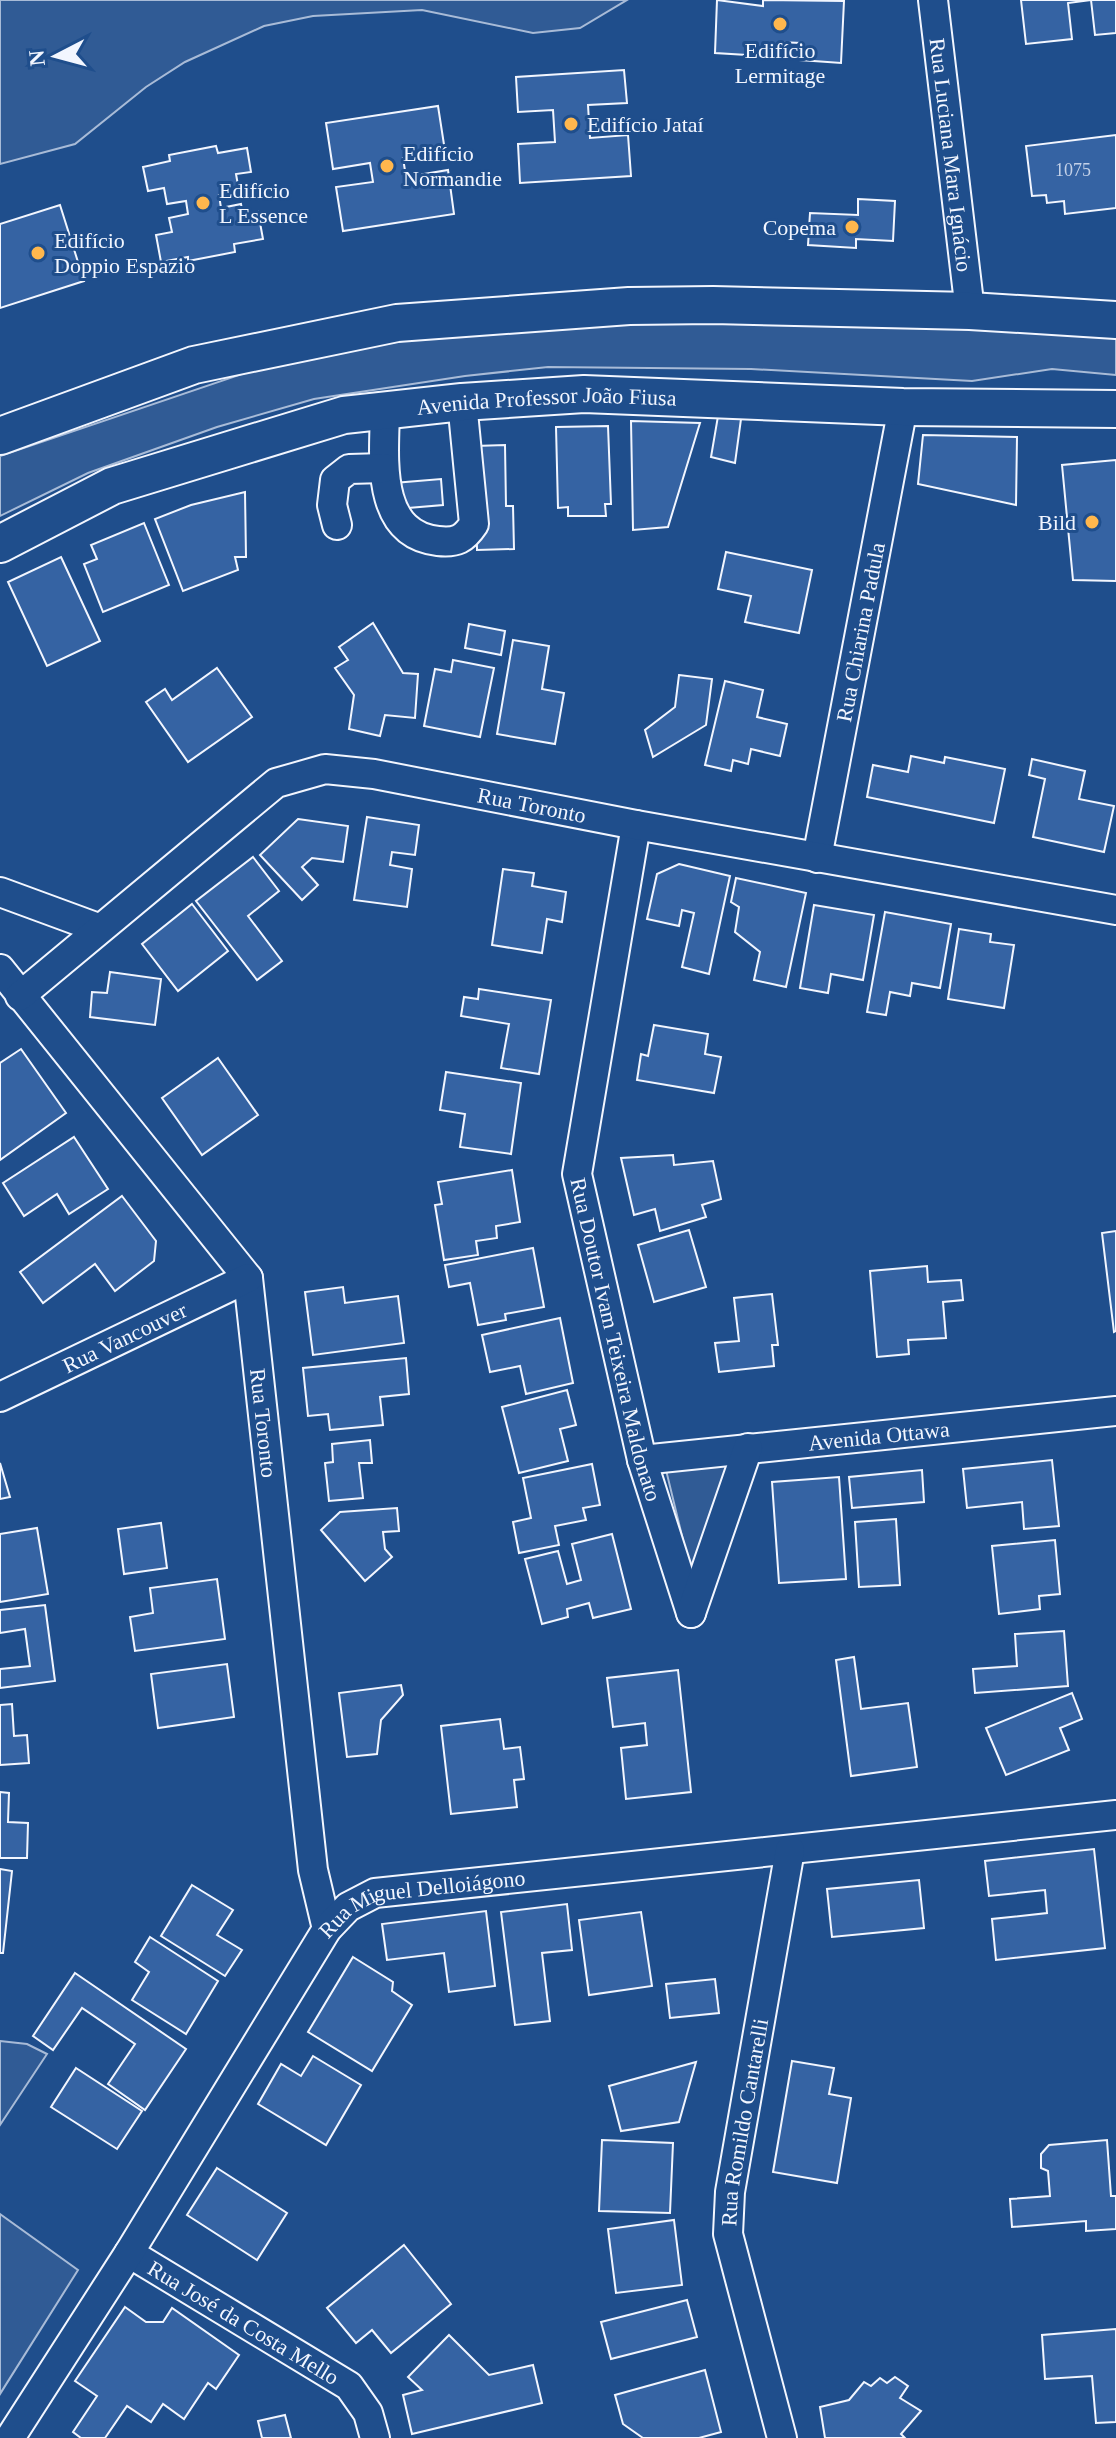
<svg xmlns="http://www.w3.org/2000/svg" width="1116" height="2438" font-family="Georgia,serif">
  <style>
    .built { fill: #305b95; stroke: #a8bbd7; stroke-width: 2 }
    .building { fill: #3563a3; stroke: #f2f6ff; stroke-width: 2 }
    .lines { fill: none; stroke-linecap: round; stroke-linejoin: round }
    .minor-casing { stroke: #f2f6ff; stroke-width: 32 }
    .major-casing { stroke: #f2f6ff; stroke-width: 40 }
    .minor { stroke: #1f4e8c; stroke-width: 28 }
    .major { stroke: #1f4e8c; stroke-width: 36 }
    .poi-dot { fill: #ffb74d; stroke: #1f4e8c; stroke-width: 3 }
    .labels { text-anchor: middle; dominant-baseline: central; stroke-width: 6; stroke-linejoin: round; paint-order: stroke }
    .number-label { font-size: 18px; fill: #c3d1e8 }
    .poi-label { font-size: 22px; fill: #f2f6ff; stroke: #1f4e8c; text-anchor: start }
    .street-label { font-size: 22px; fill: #f2f6ff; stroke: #1f4e8c }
  </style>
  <rect width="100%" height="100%" fill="#1f4e8c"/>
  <g class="built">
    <path d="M0,0H627L580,28L533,33L422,10L313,16L264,26L185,62L146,87L75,144L0,164Z"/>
    <path d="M647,317L1116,334V375L1052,369L972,381L751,369L548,367L465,376L314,399L217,427L88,473L0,516V456L292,357L486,329Z"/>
    <path d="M729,1465L691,1573L666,1470Z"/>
    <path d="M0,2041L27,2044L47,2054L0,2125Z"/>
    <path d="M0,2214L78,2270L0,2394Z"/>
  </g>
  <g class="building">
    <path d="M717,0L763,6V0L844,1L841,63L800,60L801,43L779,42L778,57L715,53Z"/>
    <path d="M1021,0H1116V33L1095,35L1091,0L1068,3L1072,39L1026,44Z"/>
    <path d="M624,70L627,103L588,105L590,138L628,135L631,176L520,183L518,144L555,142L553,110L518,112L516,77Z"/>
    <path d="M438,106L445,151L403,158L406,177L448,170L454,214L343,231L336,187L373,182L370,163L333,169L326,123Z"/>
    <path d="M1116,135V208L1065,214L1064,201L1047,203L1046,195L1032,196L1026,146Z"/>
    <path d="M216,146L218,153L247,148L251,172L236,174L239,191L219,195L221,208L241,204L243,215L258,212L263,239L234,244L235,252L188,261V257L161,262L156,235L172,232L169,218L188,214L186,201L167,204L164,188L148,191L143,167L170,161L169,155Z"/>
    <path d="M858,199L895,201L893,241L856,239V248L808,245L810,213L858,215Z"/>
    <path d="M60,205L84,281L0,308V224Z"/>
    <path d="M718,416L741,419L735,463L711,457Z"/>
    <path d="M631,421L700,423L668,527L633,530Z"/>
    <path d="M608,426L611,504H605L606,516H568V507L558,508L556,427Z"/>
    <path d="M923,435L1017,437L1016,505L918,484Z"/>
    <path d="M505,445L506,506H513L514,549L477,550L475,446Z"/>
    <path d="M1116,460V581L1073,580L1062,465Z"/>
    <path d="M441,479L443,505L396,509L394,483Z"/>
    <path d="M245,492L246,557H235L238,570L183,591L155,519L191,505Z"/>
    <path d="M144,523L169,585L103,612L84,564L97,559L91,545Z"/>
    <path d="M726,552L812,570L799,633L745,622L751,596L718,589Z"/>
    <path d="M61,557L100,641L47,666L8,582Z"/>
    <path d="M373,623L403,673L418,674L415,718L385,715L380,736L349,729L354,695L335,668L348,660L339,647Z"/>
    <path d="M469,624L505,631L501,655L465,648Z"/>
    <path d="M513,640L549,646L542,689L564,693L555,744L497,734Z"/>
    <path d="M453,660L494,668L480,737L424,726L435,669L451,672Z"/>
    <path d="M217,668L252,717L188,762L146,702L165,689L172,700Z"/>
    <path d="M679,675L712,679L706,725L653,757L645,730L675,707Z"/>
    <path d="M725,681L763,690L757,717L787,724L780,756L751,749L748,764L733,760L731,771L705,765Z"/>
    <path d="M911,756L944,763L945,757L1005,769L994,823L867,797L873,765L908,772Z"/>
    <path d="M1032,759L1085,771L1079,799L1114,806L1104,852L1033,837L1045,779L1029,775Z"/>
    <path d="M367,817L419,825L415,855L392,852L390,865L412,869L407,907L354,900Z"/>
    <path d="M298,819L348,826L343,862L312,858L302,867L318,885L302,900L260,855Z"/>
    <path d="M253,857L279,891L248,916L282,961L257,980L196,901Z"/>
    <path d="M679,864L730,876L709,974L682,967L694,913L682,910L679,926L647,919L657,874Z"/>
    <path d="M503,869L534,873L532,886L566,892L562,922L547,919L542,953L492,945Z"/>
    <path d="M736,878L806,893L786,987L754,980L760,952L735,932L739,907L731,902Z"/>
    <path d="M192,904L228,951L178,991L142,944Z"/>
    <path d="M814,905L874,915L863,980L831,974L828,993L800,988Z"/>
    <path d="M885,912L951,924L940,988L912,983L910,996L890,992L886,1015L867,1012Z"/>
    <path d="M959,929L991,934L990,942L1014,945L1004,1008L948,999Z"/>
    <path d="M110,972L161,979L155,1025L90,1017L92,992L107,993Z"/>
    <path d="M479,989L551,1000L539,1074L501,1068L509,1024L461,1016L464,997L478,999Z"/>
    <path d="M654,1025L708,1034L705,1054L721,1057L714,1093L637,1080L641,1054L648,1056Z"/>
    <path d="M21,1049L66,1113L0,1160V1063Z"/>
    <path d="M218,1058L258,1115L202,1155L162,1098Z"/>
    <path d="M446,1072L521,1083L511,1154L460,1147L465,1114L440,1110Z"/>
    <path d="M74,1137L108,1189L69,1214L57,1194L24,1216L3,1183Z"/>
    <path d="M673,1155L674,1165L713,1161L721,1199L702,1205L706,1217L660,1231L655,1209L634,1215L621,1158Z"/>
    <path d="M512,1170L520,1222L496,1226L497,1238L476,1241L478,1255L444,1260L435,1205L442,1204L438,1182Z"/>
    <path d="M122,1196L156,1241L154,1261L115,1291L95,1264L43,1303L20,1272Z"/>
    <path d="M689,1230L706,1287L654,1302L638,1245Z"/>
    <path d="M1116,1231V1331L1114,1332L1102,1233Z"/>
    <path d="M533,1248L544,1307L505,1314L506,1320L478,1325L470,1283L449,1287L445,1265Z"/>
    <path d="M927,1266L928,1282L961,1280L963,1300L943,1302L946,1338L908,1340L909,1354L877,1357L870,1271Z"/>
    <path d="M343,1287L345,1303L398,1296L404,1343L313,1355L305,1292Z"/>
    <path d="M772,1294L778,1345H772L774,1366L719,1372L715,1343L739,1341L734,1298Z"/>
    <path d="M560,1318L573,1383L526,1394L520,1366L490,1372L482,1335Z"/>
    <path d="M406,1358L409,1394L380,1397L383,1425L330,1430L328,1414L308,1416L303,1368Z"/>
    <path d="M567,1390L576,1425L560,1429L568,1461L519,1473L502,1407Z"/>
    <path d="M370,1440L372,1463H359L363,1498L329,1501L325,1463L333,1462L332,1444Z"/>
    <path d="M1052,1460L1059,1526L1024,1529L1022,1502L967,1508L963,1469Z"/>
    <path d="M0,1463L10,1497L0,1499Z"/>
    <path d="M592,1464L600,1505L583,1508L586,1520L555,1526L559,1545L519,1553L513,1522L531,1518L523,1478Z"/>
    <path d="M922,1470L924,1502L852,1508L849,1477Z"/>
    <path d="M839,1477L846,1579L779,1583L772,1482Z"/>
    <path d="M397,1508L399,1531L383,1532L385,1549L392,1557L365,1581L321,1530L340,1512Z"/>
    <path d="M896,1519L900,1585L859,1587L855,1522Z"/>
    <path d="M161,1523L167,1568L124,1574L118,1529Z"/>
    <path d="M37,1528L48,1594L0,1602V1534Z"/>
    <path d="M612,1534L631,1609L593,1618L589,1603L567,1609L568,1617L542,1624L525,1559L558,1551L567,1584L581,1580L572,1544Z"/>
    <path d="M1055,1540L1060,1594L1039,1596L1040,1609L999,1614L992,1546Z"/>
    <path d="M217,1579L225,1639L135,1651L130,1617L153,1613L150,1588Z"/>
    <path d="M45,1605L55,1681L0,1688V1669L30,1666L25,1629L0,1633V1610Z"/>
    <path d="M1064,1631L1068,1686L975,1693L973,1669L1017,1666L1015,1634Z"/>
    <path d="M854,1657L861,1709L908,1703L917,1767L851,1776L836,1660Z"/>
    <path d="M227,1664L234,1717L158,1728L151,1674Z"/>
    <path d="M678,1670L691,1792L626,1799L621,1748L647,1745L645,1723L613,1727L607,1678Z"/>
    <path d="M401,1685L403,1695L381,1720L377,1754L347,1757L339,1693Z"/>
    <path d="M1072,1693L1082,1719L1060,1728L1069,1750L1006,1775L986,1728Z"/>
    <path d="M12,1704L14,1736L27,1735L29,1763L0,1765V1705Z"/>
    <path d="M500,1719L504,1749L520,1747L524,1779L514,1780L517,1807L451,1814L441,1726Z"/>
    <path d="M0,1792L9,1793L8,1822L28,1823L27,1858H0Z"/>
    <path d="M1094,1849L1105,1948L996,1960L992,1919L1047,1913L1045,1890L989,1896L985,1861Z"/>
    <path d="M0,1869L12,1871L3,1953H0Z"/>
    <path d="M919,1880L924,1928L832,1937L827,1889Z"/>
    <path d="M192,1885L233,1910L217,1935L242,1950L225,1976L161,1936Z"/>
    <path d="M567,1904L572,1950L542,1953L550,2021L515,2025L501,1912Z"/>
    <path d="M486,1911L495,1986L449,1992L444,1953L387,1960L382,1924Z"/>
    <path d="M641,1912L652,1986L589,1995L579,1920Z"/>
    <path d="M150,1937L218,1981L186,2034L132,2000L149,1972L135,1962Z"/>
    <path d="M353,1957L393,1982L392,1991L412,2005L372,2071L308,2032Z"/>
    <path d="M75,1973L186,2049L145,2110L108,2084L135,2044L82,2008L53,2050L33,2036Z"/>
    <path d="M715,1979L719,2013L670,2018L666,1984Z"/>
    <path d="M313,2056L361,2085L326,2145L258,2104L281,2064L301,2076Z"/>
    <path d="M792,2061L834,2068L829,2094L851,2098L837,2183L773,2172Z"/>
    <path d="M696,2062L679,2122L621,2131L609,2086Z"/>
    <path d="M76,2068L142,2111L117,2149L51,2107Z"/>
    <path d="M602,2140L673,2143L670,2213L599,2211Z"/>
    <path d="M1107,2140L1111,2196H1116V2229L1086,2231V2221L1012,2227L1010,2199L1050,2196L1048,2171L1041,2168V2154L1049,2145Z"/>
    <path d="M217,2168L287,2213L257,2260L187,2215Z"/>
    <path d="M674,2220L682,2285L616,2293L608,2229Z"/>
    <path d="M404,2245L451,2304L391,2353L372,2330L356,2343L327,2308Z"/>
    <path d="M687,2300L697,2337L611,2359L601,2322Z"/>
    <path d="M125,2307L146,2322H163L172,2308L239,2355L216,2389L208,2383L184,2419L163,2404L151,2422L127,2406L105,2438H81L73,2432L97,2396L75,2381Z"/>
    <path d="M1116,2329V2422L1096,2423L1092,2376L1045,2379L1042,2335Z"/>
    <path d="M449,2335L489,2375L533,2365L542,2403L412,2434L403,2395L422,2390L408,2377Z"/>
    <path d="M705,2370L721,2432L699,2438H643L623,2424L615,2395Z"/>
    <path d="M895,2377L908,2386L900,2398L921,2411L901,2434L905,2438H825L820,2407L849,2400L864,2382L871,2386L880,2378L887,2383Z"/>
    <path d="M285,2415L291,2438H262L258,2421Z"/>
  </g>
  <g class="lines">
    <defs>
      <g id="minor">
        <path id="s1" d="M933,0L970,311"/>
        <path d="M385,411C384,457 375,534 438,541C457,543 464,539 474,524L462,402"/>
        <path d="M337,525L332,505L335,480L349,469L384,468"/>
        <path id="s2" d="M636,825L577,1174L642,1460L691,1613"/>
        <path id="s3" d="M817,858L903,407"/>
        <path d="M0,892L98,928"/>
        <path id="s4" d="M0,969L248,1278L313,1870L327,1929"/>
        <path id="s5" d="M20,996L276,783L325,769L374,774L636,825L1116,910"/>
        <path id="s6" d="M0,1397L248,1278"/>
        <path id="s7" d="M642,1460L1116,1411"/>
        <path d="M691,1613L748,1448"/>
        <path id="s8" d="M129,2253L349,2386L368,2413L375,2438"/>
        <path id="s9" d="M10,2438L129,2253L327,1929L348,1907L375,1893L1116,1815"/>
        <path id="s10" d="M782,2438L728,2234L730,2192L790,1850"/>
      </g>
      <g id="major">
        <path d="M0,436L194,365L397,323L629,306L713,305L970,311L1116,320"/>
        <path id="s11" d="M0,544L112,486L344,415L462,402L584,394L903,407L1116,409"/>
      </g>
    </defs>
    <use href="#minor" class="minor-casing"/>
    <use href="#major" class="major-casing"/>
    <use href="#minor" class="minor"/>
    <use href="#major" class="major"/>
  </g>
  <g class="poi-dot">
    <circle cx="780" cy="24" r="8"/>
    <circle cx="571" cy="124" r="8"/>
    <circle cx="387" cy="166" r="8"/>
    <circle cx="203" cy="203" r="8"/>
    <circle cx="852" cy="227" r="8"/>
    <circle cx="38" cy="253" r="8"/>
    <circle cx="1092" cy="522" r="8"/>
  </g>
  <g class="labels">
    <g class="number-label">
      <text x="1073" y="170">1075</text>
    </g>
    <g class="poi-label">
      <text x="780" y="50" text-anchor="middle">Edifício<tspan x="780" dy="25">Lermitage</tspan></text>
      <text x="587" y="124">Edifício Jataí</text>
      <text x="403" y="153">Edifício<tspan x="403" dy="25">Normandie</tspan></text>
      <text x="219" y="190">Edifício<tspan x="219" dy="25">L Essence</tspan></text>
      <text x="836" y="227" text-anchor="end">Copema</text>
      <text x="54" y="240">Edifício<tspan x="54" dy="25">Doppio Espazio</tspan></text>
      <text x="1076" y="522" text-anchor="end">Bild</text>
    </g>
    <g class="street-label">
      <text stroke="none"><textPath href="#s1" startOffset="156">Rua Luciana Mara Ignácio</textPath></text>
      <text stroke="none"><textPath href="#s11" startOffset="572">Avenida Professor João Fiusa</textPath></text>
      <text stroke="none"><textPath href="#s3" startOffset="230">Rua Chiarina Padula</textPath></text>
      <text stroke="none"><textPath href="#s5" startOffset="594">Rua Toronto</textPath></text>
      <text stroke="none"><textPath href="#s6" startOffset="138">Rua Vancouver</textPath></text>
      <text stroke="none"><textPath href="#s2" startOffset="524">Rua Doutor Ivam Teixeira Maldonato</textPath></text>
      <text stroke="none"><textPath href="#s4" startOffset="542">Rua Toronto</textPath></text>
      <text stroke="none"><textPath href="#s7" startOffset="238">Avenida Ottawa</textPath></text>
      <text stroke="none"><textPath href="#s9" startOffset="702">Rua Miguel Delloiágono</textPath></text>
      <text stroke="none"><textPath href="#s10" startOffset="324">Rua Romildo Cantarelli</textPath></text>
      <text stroke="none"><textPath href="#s8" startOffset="134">Rua José da Costa Mello</textPath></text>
    </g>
  </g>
  <g transform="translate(56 56) rotate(264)" stroke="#1f4e8c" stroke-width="6" paint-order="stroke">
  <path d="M0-6L14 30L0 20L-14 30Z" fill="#f2f6ff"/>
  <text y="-12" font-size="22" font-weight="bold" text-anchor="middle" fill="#f2f6ff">N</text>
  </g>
</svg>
